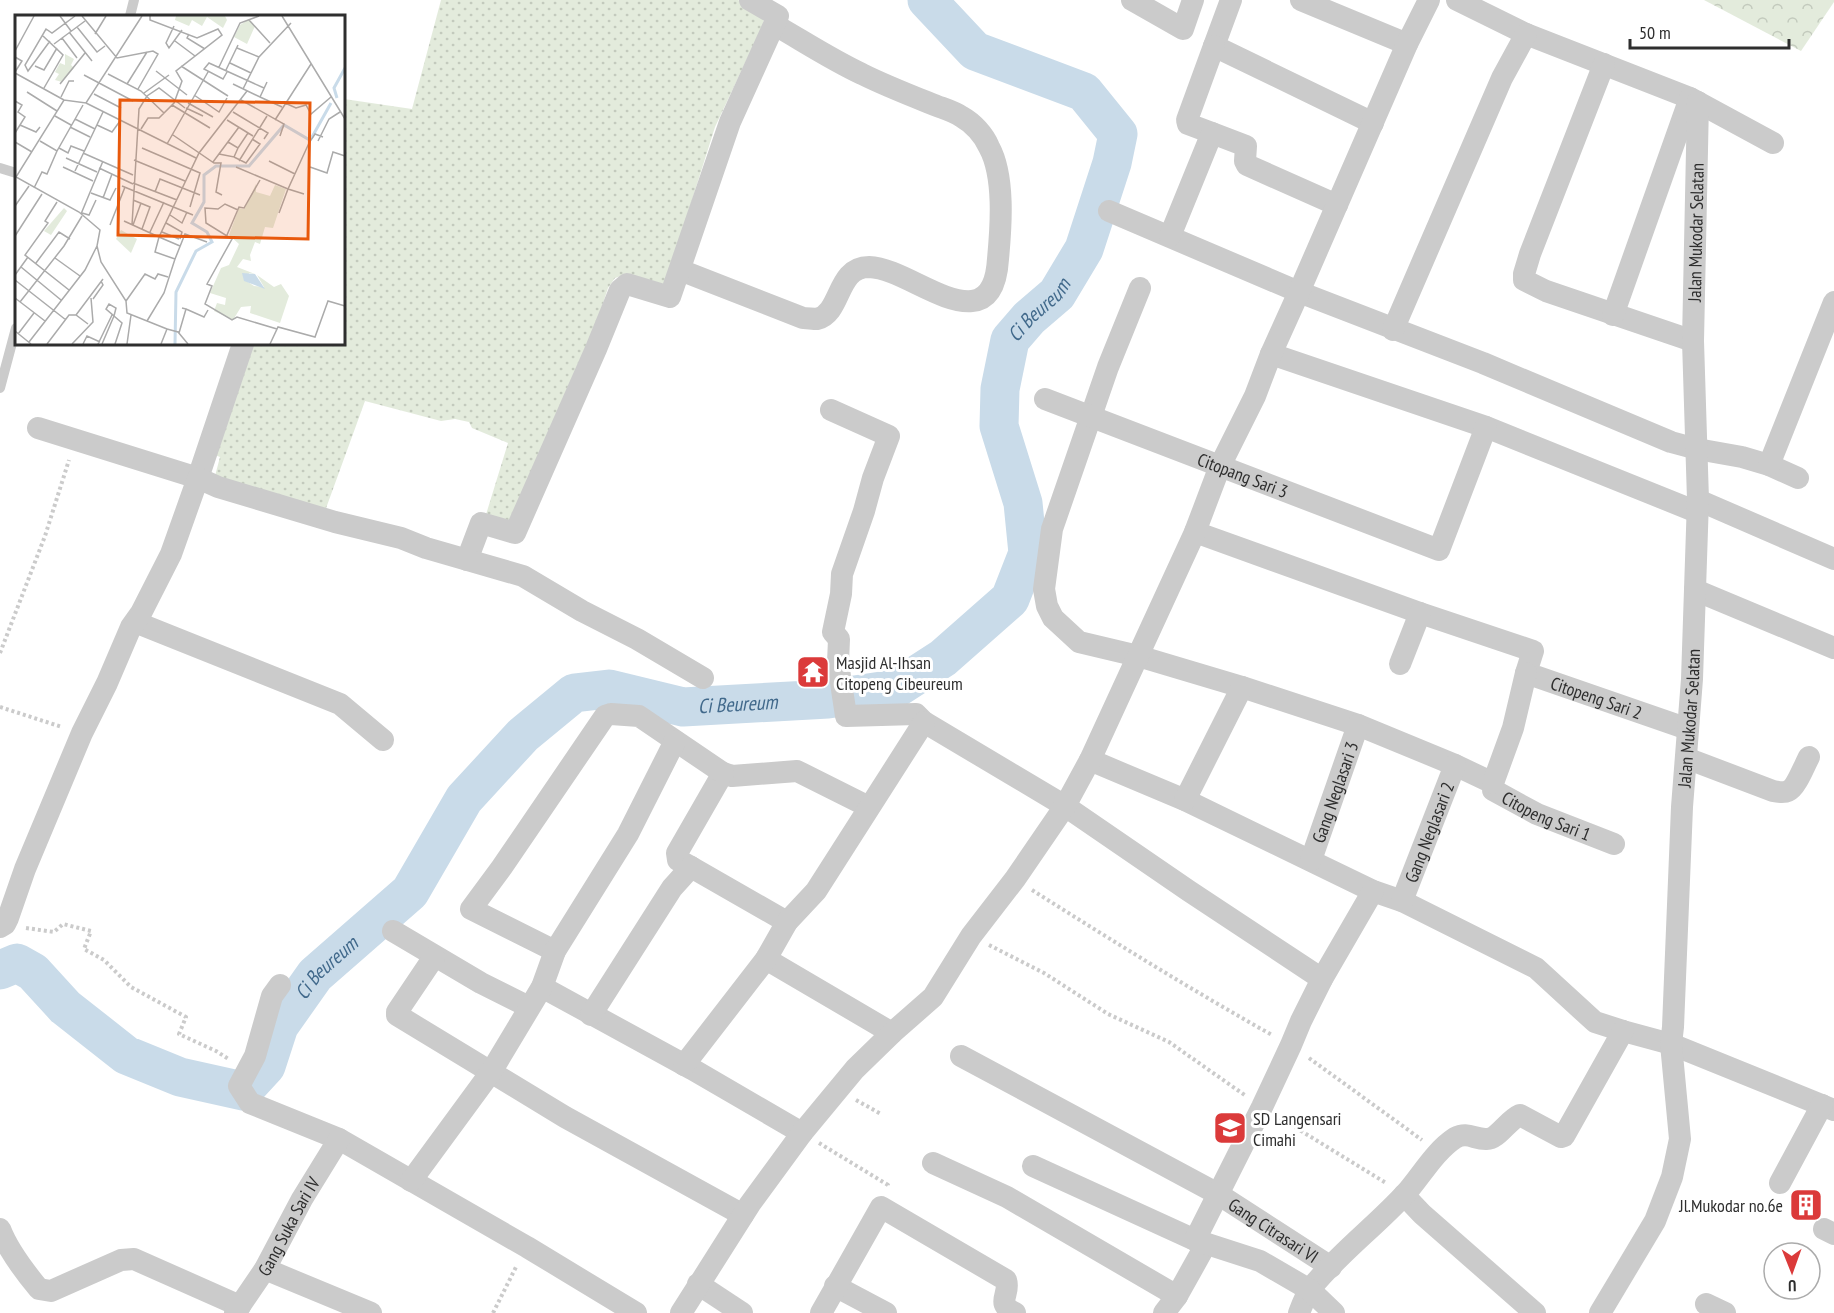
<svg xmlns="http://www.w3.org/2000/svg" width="1834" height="1313" font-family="'PT Sans Narrow',sans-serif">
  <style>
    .grass { fill: url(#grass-dots) }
    .forest { fill: url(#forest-crowns) }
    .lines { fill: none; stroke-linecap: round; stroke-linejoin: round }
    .river { stroke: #c9dbe9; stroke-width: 39 }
    .path { stroke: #cbcbcb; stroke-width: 4; stroke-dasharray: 3 3; stroke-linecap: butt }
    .service { stroke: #cbcbcb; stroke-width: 10 }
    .minor { stroke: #cbcbcb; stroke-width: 22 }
    .labels { text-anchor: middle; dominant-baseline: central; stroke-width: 6; stroke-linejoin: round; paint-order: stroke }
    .street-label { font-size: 18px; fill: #2e2e2e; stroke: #fff }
    .poi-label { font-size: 18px; fill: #2e2e2e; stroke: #fff; text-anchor: start }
    .water-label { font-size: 20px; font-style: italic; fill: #41698b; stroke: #fff }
    .inset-river { fill: none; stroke: #c9dbe9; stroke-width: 3 }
    .inset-road { fill: none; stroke: #ababab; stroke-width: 1.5 }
    .view { fill: #e8590c; fill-opacity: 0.15; stroke: #e8590c; stroke-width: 3 }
    .inset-edge { fill: none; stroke: #2e2e2e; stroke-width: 3 }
  </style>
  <defs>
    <pattern id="grass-dots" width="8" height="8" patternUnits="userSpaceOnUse" patternTransform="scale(1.5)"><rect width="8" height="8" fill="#e3ebdc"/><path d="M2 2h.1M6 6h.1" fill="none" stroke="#c3cabd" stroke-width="1.8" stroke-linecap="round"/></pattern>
    <pattern id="forest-crowns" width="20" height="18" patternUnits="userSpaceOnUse" patternTransform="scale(1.5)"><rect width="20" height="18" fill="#e3ebdc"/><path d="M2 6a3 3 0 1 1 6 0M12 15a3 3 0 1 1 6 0" fill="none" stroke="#c3cabd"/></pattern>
  </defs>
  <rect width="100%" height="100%" fill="#fff"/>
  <path class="grass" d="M441,0H738L765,12L763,25L715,127L664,289L621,276L615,278L608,288L575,388L511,524L484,521L508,443L472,428L469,422L455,419L441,421L365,401L325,511L215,476L220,457L205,451L242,344H344V99L412,109Z"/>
  <path class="forest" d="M1704,0H1834V2L1801,51Z"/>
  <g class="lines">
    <path class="river" id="s1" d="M0,970L17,963L33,972L65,1007L126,1055L180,1077L243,1091L266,1066L279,1026L315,975L410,892L464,799L523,735L574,693L609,689L683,707L828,699L895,689L943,658L1010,599L1028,553L1023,503L999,426L1000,389L1010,340L1029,318L1057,294L1084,249L1112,163L1118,134L1084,92L975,51L927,0"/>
    <g class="path">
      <path d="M0,653L45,536L69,460"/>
      <path d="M0,707L62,727"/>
      <path d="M1032,890C1111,940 1190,989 1272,1035"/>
      <path d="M26,928L54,932L63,924L91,931L84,949L104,960L131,987L186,1017L179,1034L216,1051L230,1060"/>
      <path d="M989,945L1044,973L1108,1014L1169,1042L1246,1096"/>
      <path d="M1309,1058L1422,1140"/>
      <path d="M856,1100L881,1114"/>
      <path d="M1280,1118L1386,1183"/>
      <path d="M819,1143L888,1185V1187"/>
      <path d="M493,1313L517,1265"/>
    </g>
    <g class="service">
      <path d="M130,16L134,0"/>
      <path d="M0,168L16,173"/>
      <path d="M0,388L16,328"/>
    </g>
    <g class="minor">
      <path d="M1132,0L1183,29L1193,0"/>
      <path d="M1231,0L1214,46L1373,123"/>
      <path d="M1301,0L1407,44"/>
      <path d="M1457,0L1526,34L1690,98L1773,143"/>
      <path d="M1604,64L1530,254L1524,274V280L1546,291L1693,341"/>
      <path d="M1212,133L1188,124L1187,120L1214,46"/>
      <path d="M1109,211L1299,292L1483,363L1671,442L1697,449L1742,457L1769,465L1798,478"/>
      <path d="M1170,236L1212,133L1246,146L1245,161L1247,165L1337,205"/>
      <path d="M680,270L803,318C807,318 813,319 817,319C842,313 836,267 869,267C900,268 941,304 972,301C993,299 997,276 998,259C1001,227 1005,176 989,147C984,135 973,123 962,117C955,112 945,109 937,106C912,96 886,86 862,74C832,60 803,41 775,25"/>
      <path id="s2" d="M1140,288L1108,367L1052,529L1044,589L1047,606L1053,618L1079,642L1138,656L1242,687L1358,725L1455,765L1493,783V790L1537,814L1614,844"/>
      <path d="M1613,315L1690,98"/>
      <path d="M1393,330L1502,78L1526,34"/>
      <path d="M1271,354L1486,427L1697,512"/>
      <path id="s3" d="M1045,399L1439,550L1486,427"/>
      <path d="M831,410L889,436L873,478L864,511L842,574L841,594L833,632L839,639L838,663L846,716L916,714L924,722L1065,806L1189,891L1322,979"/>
      <path d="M38,428L198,478L243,344"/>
      <path d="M1769,465L1834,302"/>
      <path d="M1698,500L1834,559"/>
      <path id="s4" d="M1195,532L1420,613L1533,651L1526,673L1688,729"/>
      <path d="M467,560L481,523L515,533L596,349L620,290L627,284L670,297L730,122L778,16L750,0"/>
      <path d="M1695,590L1834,648"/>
      <path d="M135,622L340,704L383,740"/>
      <path d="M1400,664L1420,613"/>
      <path d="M1686,758L1773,791C1778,792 1784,793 1788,791C1796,788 1805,764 1809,757"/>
      <path d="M1090,760L1185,800L1373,891L1402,901L1536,968L1595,1022L1623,1031L1671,1044L1834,1110"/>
      <path d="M1493,783L1513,728L1526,673"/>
      <path d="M1185,800L1242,687"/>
      <path id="s5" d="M1311,860L1358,725"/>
      <path d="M691,867L678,860L677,853L723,773L732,776L797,771L869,807"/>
      <path id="s6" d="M1402,901L1455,765"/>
      <path d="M0,927L5,924L8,918L25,869L82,733L107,683L131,627L141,613L171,554L198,478L218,487L335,522L401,538L426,548L523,576L582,611L637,639L703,678"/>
      <path d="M393,931L481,983L529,1007"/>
      <path d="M555,951L471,909L502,867L605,716L611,714L639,716L723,773"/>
      <path d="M434,957L397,1012V1015L565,1117L743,1215"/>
      <path d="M766,959L892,1033"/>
      <path d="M280,985L272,996L255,1056L239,1086L250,1103L339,1139L527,1247L636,1313"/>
      <path d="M542,987L692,1069L802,1133"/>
      <path d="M591,1015L672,888L691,867L787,922"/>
      <path id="s7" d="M961,1056L1218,1194L1331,1267"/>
      <path d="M684,1065L766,959L787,922L816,891L924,722"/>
      <path d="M933,1163L1007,1197L1177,1296"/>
      <path d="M1033,1166L1195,1240"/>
      <path d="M411,1181L491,1072L542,987L555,951L628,834L675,741"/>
      <path d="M1780,1183L1822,1105"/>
      <path d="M1404,1195L1422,1214L1535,1313"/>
      <path d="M0,1229C8,1250 24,1271 39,1289L51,1291L121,1260L134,1259L240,1306"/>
      <path d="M1824,1229L1834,1234"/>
      <path d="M265,1269L371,1313"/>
      <path d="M698,1284L742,1313"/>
      <path d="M835,1286L886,1313"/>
      <path d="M1706,1304L1725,1313"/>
      <path id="s8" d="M235,1313L265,1269L302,1199L339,1139"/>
      <path d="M681,1313L750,1204L802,1133L855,1069L892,1033L933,997L971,936L1015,879L1065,806L1090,760L1195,532L1220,466L1255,396L1271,354L1299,292L1407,44L1429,0"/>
      <path d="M821,1313L881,1207L1006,1280C1011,1295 994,1303 1015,1313"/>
      <path d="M1164,1313L1177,1296L1206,1244"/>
      <path d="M1299,1313C1302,1305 1306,1295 1311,1288C1339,1253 1376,1226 1406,1193C1421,1176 1435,1151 1455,1138C1468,1131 1475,1140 1487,1139C1498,1139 1508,1120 1520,1115L1561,1137L1564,1136L1623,1031"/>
      <path d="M1334,1313L1310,1290L1260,1261L1195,1240L1262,1107L1291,1045L1301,1021L1322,979L1373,891"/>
      <path id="s9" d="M1600,1313L1655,1221L1672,1177L1680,1139L1671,1044L1673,1027L1682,807L1692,679L1698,500L1693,341L1698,102"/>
    </g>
  </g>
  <defs>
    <symbol id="temple-square" viewBox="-11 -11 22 22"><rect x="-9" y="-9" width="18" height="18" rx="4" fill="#db3a3a" stroke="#fff"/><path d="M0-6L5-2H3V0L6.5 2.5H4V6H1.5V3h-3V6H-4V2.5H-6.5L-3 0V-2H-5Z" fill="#fff"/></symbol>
    <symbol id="school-square" viewBox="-11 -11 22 22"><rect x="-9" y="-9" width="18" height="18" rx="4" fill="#db3a3a" stroke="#fff"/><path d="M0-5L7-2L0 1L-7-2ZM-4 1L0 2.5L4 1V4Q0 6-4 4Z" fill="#fff"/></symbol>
    <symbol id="building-square" viewBox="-11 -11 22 22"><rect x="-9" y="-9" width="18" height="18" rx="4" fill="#db3a3a" stroke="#fff"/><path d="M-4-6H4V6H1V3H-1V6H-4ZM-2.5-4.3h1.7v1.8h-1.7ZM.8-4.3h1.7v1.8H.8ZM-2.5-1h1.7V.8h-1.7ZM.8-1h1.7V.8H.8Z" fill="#fff"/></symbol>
  </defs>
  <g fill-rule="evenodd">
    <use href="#temple-square" x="794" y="653" width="38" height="38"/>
    <use href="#school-square" x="1211" y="1109" width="38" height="38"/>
    <use href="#building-square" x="1787" y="1186" width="38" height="38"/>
  </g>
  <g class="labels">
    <g class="street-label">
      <text stroke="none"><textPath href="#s9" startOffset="1101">Jalan Mukodar Selatan</textPath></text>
      <text stroke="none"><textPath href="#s3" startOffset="212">Citopang Sari 3</textPath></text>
      <text stroke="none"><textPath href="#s4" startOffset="456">Citopeng Sari 2</textPath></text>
      <text stroke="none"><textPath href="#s9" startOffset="615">Jalan Mukodar Selatan</textPath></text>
      <text stroke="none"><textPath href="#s5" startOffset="72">Gang Neglasari 3</textPath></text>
      <text stroke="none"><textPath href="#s2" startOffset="888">Citopeng Sari 1</textPath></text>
      <text stroke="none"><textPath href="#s6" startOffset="74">Gang Neglasari 2</textPath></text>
      <text stroke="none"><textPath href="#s8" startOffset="102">Gang Suka Sari IV</textPath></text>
      <text stroke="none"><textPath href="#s7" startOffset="358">Gang Citrasari VI</textPath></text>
    </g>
    <g class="poi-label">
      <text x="836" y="662">Masjid Al-Ihsan<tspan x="836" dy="21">Citopeng Cibeureum</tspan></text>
      <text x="1253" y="1118">SD Langensari<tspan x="1253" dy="21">Cimahi</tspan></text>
      <text x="1783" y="1205" text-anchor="end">Jl.Mukodar no.6e</text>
    </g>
    <g class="water-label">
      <text stroke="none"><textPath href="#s1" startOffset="1590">Ci Beureum</textPath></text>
      <text stroke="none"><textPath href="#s1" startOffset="976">Ci Beureum</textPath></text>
      <text stroke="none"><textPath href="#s1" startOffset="436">Ci Beureum</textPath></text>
    </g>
  </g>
  <g transform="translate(15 15)">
    <rect width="330" height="330" fill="#fff"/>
    <path d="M161,1H210L212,5L208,13L192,2L187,11L177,5L174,11L160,5ZM234,4L240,11L232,29L219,22L225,10ZM241,169V177L255,181L260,170L271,174L258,213L250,212L245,229L240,227L235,240L236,246L228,244L222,252L240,259L234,258L233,267L239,271L249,272L242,260L259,272L266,269L274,281L265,308L235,298L236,291L226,292L218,305L199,296L202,288L210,290L211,283L195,278L206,253L214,250L224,229L214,220L224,193L229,194Z" fill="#e3ebdc"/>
    <path d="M50,39L59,44L56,50L59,53L47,67L40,65L44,59L40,57L45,48L50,50ZM49,193L52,196L36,220L29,216ZM106,215L122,224L116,238L101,224Z" fill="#e3ebdc"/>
    <path d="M227,258L240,259L250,274L229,266Z" fill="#c9dbe9"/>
    <path class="inset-river" d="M322,83L319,73L330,53M160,329L161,277L181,236L197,227L192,217L177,208L189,187V160L201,151H234L269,110L293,124L297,122L316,88"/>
    <path class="inset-road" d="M45,1L56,16M67,1L102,43L138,36L143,39L123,74M127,1L71,88L49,85L1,162L64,197L85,215L82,231L86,247L111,286L112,298L152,314L146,329M267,1L330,104M234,5L255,28M159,11L151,28L154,33L167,15M62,12L82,37L90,31M54,17L77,46M80,19L91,1M174,19L172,23L190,34M28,21L48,40L29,73M47,23L62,43M35,26L13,56L10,50L31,14L37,18L60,1M160,26L180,41M39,29L70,6M222,33L244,42M0,36L19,1M0,42L7,46L0,57M215,48L236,58M20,51L29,55L42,33M166,51L213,81M204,52L225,8L244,1M211,55L223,30M141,56L172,80M212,57L208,64L189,54L194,48L249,73M0,58L49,85M93,59L126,76L149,98M69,60L118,86M45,69L70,38M112,69L132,37M218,69L245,82L252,67M228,74L244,42L276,8M12,77L42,96M129,78L154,60M79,79L106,93M179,80L204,97L212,83M46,82L54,66H59M245,82L267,92M226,85L269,109L265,121M0,86L7,90L3,97L10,102L0,118M71,88L181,143M173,88L198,102M270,88L281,93L291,90L296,99L316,82M157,90L195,113M171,93L188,101M218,97L253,118L249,124M40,101L56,110M60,104L80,114M212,105L238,121M260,105L296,49M5,110L21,117L25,112M82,110L97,117L105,106M55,112L75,122M126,114L133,103H144L159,88L167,66L161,56L207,20L203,14L182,23L135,5V1M158,120L199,148H206L201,177L207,180M25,126L42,136L68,90M303,126L314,104L325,97M0,127L17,137M213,127L223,133L233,118M152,129L193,57M44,133L53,138L56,131L69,136M127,133L185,158L175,192M68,138L118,160M204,139L219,142L223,133M219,142L231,148L245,129L237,124M51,143L82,157M119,145L170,166M224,146L252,101M254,146L280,159M198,147L224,112M48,152L78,166M221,152L273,174L294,128L300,119L308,122M295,152L312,158L318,137L330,141M84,153L118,169M60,156L88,97M118,168L162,185M107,171L178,200M19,173L27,157L32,159L42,136M140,177L145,164L185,180M76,178L95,185L101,173M88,183L97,159M118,185L135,192L127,214M42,187L30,206L33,208L10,240L54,275M0,191L14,171M223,195L210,189L203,194L190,193L191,208L217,224L192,269L197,271L190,289L217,305L222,302L262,314M67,198L74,200L81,185M264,198L273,174L289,179M66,199L88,146M155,200L167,208L172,197M109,206L144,222M151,208L167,217L165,224M95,210L110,172M117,210L124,94L132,81L144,73L170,93M118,210L126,188M135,217L149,187M147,217L164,224M212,220L224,192L229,193L245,165M0,221L27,179M144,222L165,231M40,243L65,261M160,244L170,219L192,227M21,248L44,217L55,224M6,252L46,285M0,260L13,242M0,265L51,305M0,283L30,306M78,284L88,270L86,266M111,286L130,259L140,264L143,259L153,262M5,287L49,231L67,201M171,294L189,302L193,295M61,300L88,264M132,306L149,278L160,244L140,237L144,222L184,138L232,76M152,314L163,317L173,329M0,316L16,329M164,318L171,294L167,293M3,319L19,298M14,327L70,255L82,231M32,329L54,300H61L73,309M57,329L78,307L76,283M68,329L72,321L85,327M83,329L97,300M87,329L99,301L91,294L94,289L101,293L99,301L107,308L100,329M112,329L116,300M255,329L263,312L300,322L313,286L330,291"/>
    <path class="view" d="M105,85L295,88L293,224L103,220Z"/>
    <rect width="330" height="330" class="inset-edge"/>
  </g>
  <g transform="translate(1792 1271) rotate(179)"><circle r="28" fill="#ffffff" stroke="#ababab" stroke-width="1.5"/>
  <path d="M0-4.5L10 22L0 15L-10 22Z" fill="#db3a3a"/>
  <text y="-9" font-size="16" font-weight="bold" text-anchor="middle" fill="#2e2e2e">U</text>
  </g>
  <path d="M1630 39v9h159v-9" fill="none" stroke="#2e2e2e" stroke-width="3"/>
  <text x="1639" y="39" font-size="18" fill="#2e2e2e" stroke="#ffffff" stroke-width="4.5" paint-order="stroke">50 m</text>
</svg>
